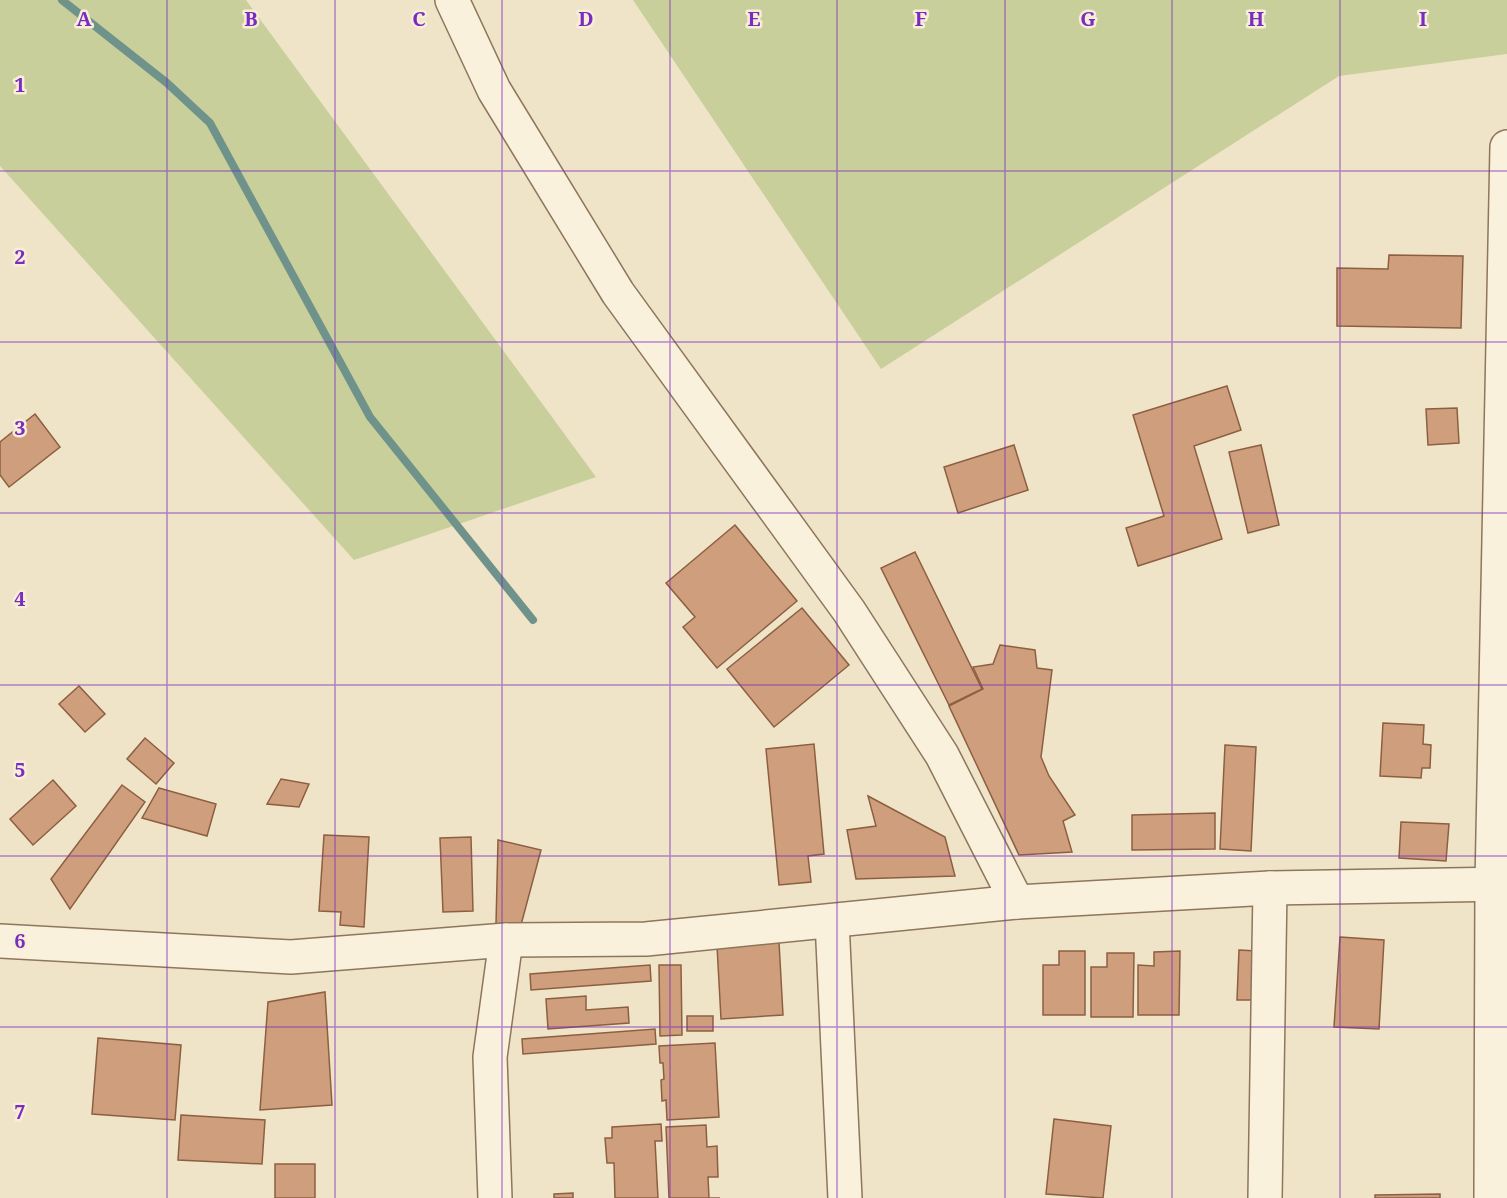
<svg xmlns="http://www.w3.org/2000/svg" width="1507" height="1198" font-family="'Noto Serif',serif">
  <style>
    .green { fill: #c9cf9b }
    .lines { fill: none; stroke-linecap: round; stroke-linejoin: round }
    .stream { stroke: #6f938a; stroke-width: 8 }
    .building { fill: #cf9f7d; stroke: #8d5f41; stroke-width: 1.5 }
    .minor-casing { stroke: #8d765c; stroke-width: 36 }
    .minor { stroke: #faf1dc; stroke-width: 33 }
    .grid { fill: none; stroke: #7b2cbf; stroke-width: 1.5; stroke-opacity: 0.55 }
    .grid-label { font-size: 20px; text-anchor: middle; font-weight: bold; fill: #7b2cbf; stroke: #f7eed8; stroke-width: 5; stroke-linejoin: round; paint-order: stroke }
  </style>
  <rect width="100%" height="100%" fill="#f0e4c8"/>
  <g class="green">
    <path d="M0,0H246L596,477L354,560L0,166Z"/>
    <path d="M633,0H1507V54L1339,76L881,369Z"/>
  </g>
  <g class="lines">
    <path class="stream" d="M62,0L167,83L210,123L370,417L533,620"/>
  </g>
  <g class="building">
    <path d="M1389,255L1463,256L1461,328L1337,326V268L1388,269Z"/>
    <path d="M1227,386L1241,430L1194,446L1222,539L1138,566L1126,528L1164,516L1133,415Z"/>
    <path d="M1457,408L1459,443L1428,445L1426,409Z"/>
    <path d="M35,414L60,447L9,487L0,475V442Z"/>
    <path d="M1014,445L1028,490L958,513L944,467Z"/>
    <path d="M1261,445L1279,525L1248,533L1229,452Z"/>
    <path d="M735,525L797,601L717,668L683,627L695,617L666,583Z"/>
    <path d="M915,552L982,689L949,705L881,568Z"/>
    <path d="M802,608L849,665L774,727L727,669Z"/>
    <path d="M1000,645L1035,650L1037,668L1052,670L1041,757L1049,776L1075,815L1063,821L1072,852L1019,855L949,706L983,689L973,667L993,664Z"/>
    <path d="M79,686L105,714L85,732L59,704Z"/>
    <path d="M1383,723L1424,725L1423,744L1431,745L1430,768H1422L1421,778L1380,776Z"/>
    <path d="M145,738L174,763L156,784L127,759Z"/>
    <path d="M814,744L824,854L808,856L811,882L779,885L766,749Z"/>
    <path d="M1225,745L1256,747L1251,851L1220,849Z"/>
    <path d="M281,779L309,784L299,807L267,804Z"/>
    <path d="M53,780L76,806L33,845L10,819Z"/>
    <path d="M122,785L145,802L70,909L51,879Z"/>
    <path d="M159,788L216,804L207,836L142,818Z"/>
    <path d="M868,796L945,837L955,876L856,879L847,830L876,826Z"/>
    <path d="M1215,813V849L1132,850V815Z"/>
    <path d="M1401,822L1449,824L1446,861L1399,858Z"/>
    <path d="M324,835L369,837L364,927L340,925L341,912L319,911Z"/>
    <path d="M471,837L473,911L443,912L440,838Z"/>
    <path d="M498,840L541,850L521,925L496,924Z"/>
    <path d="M1340,937L1384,940L1379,1029L1334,1027Z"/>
    <path d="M779,942L783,1015L721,1019L717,946Z"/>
    <path d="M1239,950L1256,951L1253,1000H1237Z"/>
    <path d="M1059,951H1085V1015H1043V965H1059Z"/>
    <path d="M1180,951L1179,1015H1138V965L1154,966V952Z"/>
    <path d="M1107,953H1134L1133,1017H1091V967H1107Z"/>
    <path d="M650,965L651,981L531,990L530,974Z"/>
    <path d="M659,965H681L682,1035L660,1036Z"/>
    <path d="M325,992L332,1105L260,1110L268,1002Z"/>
    <path d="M586,996V1010L628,1007L629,1023L548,1029L546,999Z"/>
    <rect x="687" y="1016" width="26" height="15"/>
    <path d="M655,1029L656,1044L523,1054L522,1039Z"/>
    <path d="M98,1038L181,1045L175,1120L92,1114Z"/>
    <path d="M715,1043L719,1117L667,1120L666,1100L662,1101L661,1080L664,1079L663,1063H660L659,1046Z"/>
    <path d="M181,1115L265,1120L262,1164L178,1160Z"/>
    <path d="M1054,1119L1111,1126L1103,1198L1046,1194Z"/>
    <path d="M661,1124L662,1141H655L658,1198H615L614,1163H607L605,1138H612V1127Z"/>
    <path d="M706,1125L707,1147L717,1146L718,1177H708L709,1198H720H669L666,1127Z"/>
    <rect x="275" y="1164" width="40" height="34"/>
    <path d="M573,1193V1198H554V1194Z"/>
    <path d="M1440,1194V1198H1375V1195Z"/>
  </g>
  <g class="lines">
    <defs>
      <g id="minor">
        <path d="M452,0L494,90L618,293L849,611L942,755L1017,902"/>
        <path d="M832,921L845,1198"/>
        <path d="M0,941L291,957L506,940L646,939L1017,902L1270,888L1507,884"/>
        <path d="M495,1198L490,1057L506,940"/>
        <path d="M1265,1198L1270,888"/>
        <path d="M1491,1198L1492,883L1507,147"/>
      </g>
    </defs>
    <use href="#minor" class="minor-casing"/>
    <use href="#minor" class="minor"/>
  </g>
  <path class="grid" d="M167,0V1198M335,0V1198M502,0V1198M670,0V1198M837,0V1198M1005,0V1198M1172,0V1198M1340,0V1198M0,171H1507M0,342H1507M0,513H1507M0,685H1507M0,856H1507M0,1027H1507"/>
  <g class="grid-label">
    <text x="84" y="26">A</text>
    <text x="251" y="26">B</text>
    <text x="419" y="26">C</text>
    <text x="586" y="26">D</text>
    <text x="754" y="26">E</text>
    <text x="921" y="26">F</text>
    <text x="1088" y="26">G</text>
    <text x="1256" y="26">H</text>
    <text x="1423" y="26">I</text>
    <text x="20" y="92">1</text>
    <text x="20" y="264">2</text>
    <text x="20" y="435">3</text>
    <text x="20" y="606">4</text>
    <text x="20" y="777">5</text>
    <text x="20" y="948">6</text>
    <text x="20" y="1119">7</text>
  </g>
</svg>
